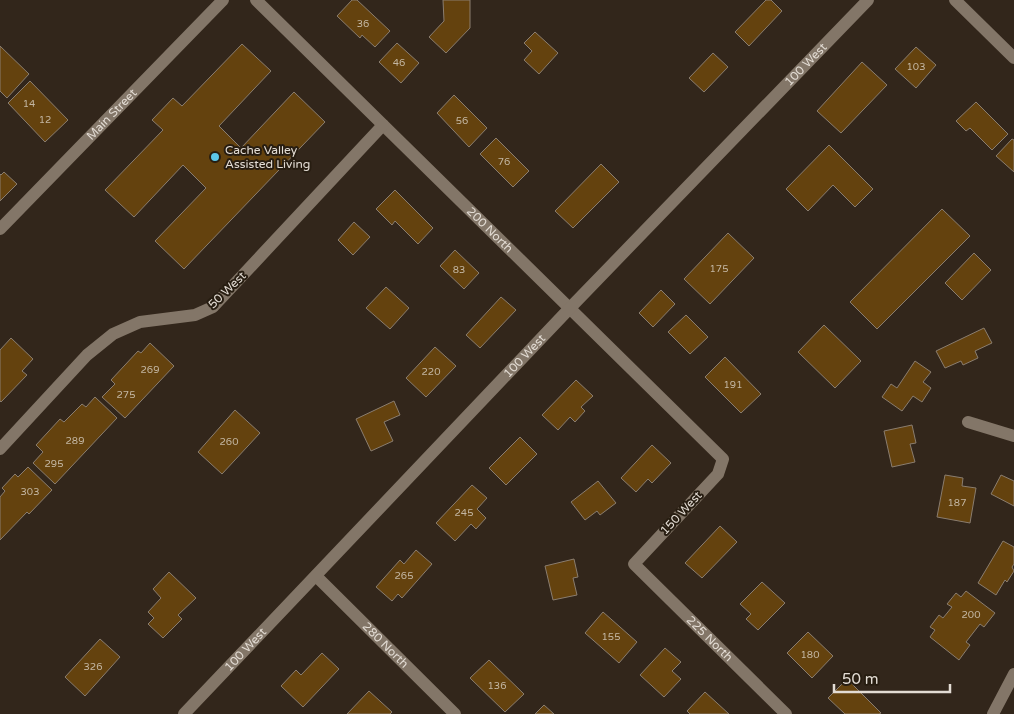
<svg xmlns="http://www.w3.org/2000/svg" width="1014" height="714" font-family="'Varela Round',sans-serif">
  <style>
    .building { fill: #64420e; stroke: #8a7d6f }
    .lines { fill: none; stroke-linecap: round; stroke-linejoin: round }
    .minor { stroke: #837668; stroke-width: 12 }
    .tertiary { stroke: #837668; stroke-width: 12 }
    .poi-dot { fill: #5cc7e8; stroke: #271d11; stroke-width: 2 }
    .labels { text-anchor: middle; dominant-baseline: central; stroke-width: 4; stroke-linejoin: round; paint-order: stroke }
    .number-label { font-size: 10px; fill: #c3b6a2 }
    .street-label { font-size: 12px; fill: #e3dcd4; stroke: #271d11 }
    .poi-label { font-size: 12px; fill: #e3dcd4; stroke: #271d11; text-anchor: start }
  </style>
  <rect width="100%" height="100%" fill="#32261b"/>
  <g class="building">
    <path d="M352,0H357L390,31L375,47L362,35L360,38L337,16Z"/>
    <path d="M443,0H470V28L446,53L429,37L444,21Z"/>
    <path d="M766,0H771L782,11L749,46L735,32Z"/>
    <path d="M535,32L558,53L539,74L524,60L532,51L524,43Z"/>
    <path d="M397,43L419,63L401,83L379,62Z"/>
    <path d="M242,44L271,71L219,126L241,148L294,92L325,122L184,269L155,241L206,188L183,165L134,217L105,190L163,130L152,120L173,98L182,106Z"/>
    <path d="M0,46L29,74L7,98L0,91Z"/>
    <path d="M916,47L936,65L916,88L895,69Z"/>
    <path d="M713,53L728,67L704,92L689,78Z"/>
    <path d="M862,62L887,85L841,133L817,111Z"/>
    <path d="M30,81L68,120L45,142L8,103Z"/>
    <path d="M454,95L487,128L469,147L437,113Z"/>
    <path d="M976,102L1008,134L992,150L970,128L966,131L956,121Z"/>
    <path d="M496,138L529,171L513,187L480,154Z"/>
    <path d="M1012,139L1014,140V172L996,156Z"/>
    <path d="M829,145L873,189L855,207L833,185L808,211L786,189Z"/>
    <path d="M601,164L619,182L573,228L555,211Z"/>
    <path d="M4,172L17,184L0,201V174L1,175Z"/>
    <path d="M395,190L433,228L418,244L395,221L392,225L376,209Z"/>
    <path d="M942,209L970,236L877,329L850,302Z"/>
    <path d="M354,222L370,237L353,255L338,240Z"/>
    <path d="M728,233L754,258L710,304L684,279Z"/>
    <path d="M455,250L479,273L464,289L440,266Z"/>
    <path d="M974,253L991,270L962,300L945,283Z"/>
    <path d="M386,287L409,308L390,329L366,308Z"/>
    <path d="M661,290L675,304L653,327L639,313Z"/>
    <path d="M501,297L516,310L480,348L466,335Z"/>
    <path d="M686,315L708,337L690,354L668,332Z"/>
    <path d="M824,325L861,361L835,388L798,352Z"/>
    <path d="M984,328L992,343L975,351L978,358L963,365L961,361L945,368L936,351Z"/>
    <path d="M11,338L33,359L22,371L27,375L1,402L0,401V350Z"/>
    <path d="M150,343L174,366L125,418L102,397L115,384L111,380L138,351L141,353Z"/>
    <path d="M435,347L456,366L426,397L406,378Z"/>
    <path d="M725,357L761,394L741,413L705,377Z"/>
    <path d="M915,361L931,372L923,382L931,388L922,402L913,396L902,411L882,397L891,384L897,388Z"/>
    <path d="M576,380L593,396L581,407L585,411L575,422L570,417L558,430L542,415Z"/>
    <path d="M95,397L117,418L55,484L33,463L43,452L36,445L60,419L64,422L82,404L86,407Z"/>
    <path d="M394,401L400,415L384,422L393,441L371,451L356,419Z"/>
    <path d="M235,410L260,433L222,474L198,452Z"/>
    <path d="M912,425L916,443L910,444L915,462L892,467L884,431Z"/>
    <path d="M520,437L537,454L506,485L489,468Z"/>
    <path d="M652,445L671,463L652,483L648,479L636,492L621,478Z"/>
    <path d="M28,467L52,490L29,514L27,512L0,540V497L5,491L2,488L15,474L18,477Z"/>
    <path d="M945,475L963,478L962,486L976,488L970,523L937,517Z"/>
    <path d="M1001,475L1014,481V506L991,494Z"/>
    <path d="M598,481L616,503L600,515L597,511L585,520L571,502Z"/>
    <path d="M472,485L487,498L477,509L486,518L476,529L471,524L455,541L436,523Z"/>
    <path d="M720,526L737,542L702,578L685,563Z"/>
    <path d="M1003,541L1014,547V564L1012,567L1014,571L1007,582L1005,580L996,595L978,583Z"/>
    <path d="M416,550L432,564L402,598L398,594L392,601L376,587L400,560L404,564Z"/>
    <path d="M574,559L578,577L573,578L577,595L553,600L545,566Z"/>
    <path d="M169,572L196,598L178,615L182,619L163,638L148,624L154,618L148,612L161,598L153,589Z"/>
    <path d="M762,582L785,603L758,630L746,619L751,614L740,604Z"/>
    <path d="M966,591L995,613L984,627L980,624L966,642L970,645L959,660L930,637L935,630L930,627L939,615L943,618L952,607L947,604L956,593L961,597Z"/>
    <path d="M603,612L637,642L619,663L585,633Z"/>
    <path d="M808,632L833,656L812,678L787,653Z"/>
    <path d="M100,639L120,657L85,696L65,677Z"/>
    <path d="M665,648L681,662L672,671L681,679L664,697L640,675Z"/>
    <path d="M322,653L339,669L303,707L281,686L296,670L301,675Z"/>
    <path d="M489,660L524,694L505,712L470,678Z"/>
    <path d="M847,679L881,713L879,714H845L828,698Z"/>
    <path d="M369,691L392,712L390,714H347Z"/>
    <path d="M705,692L729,714H690L687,711Z"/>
    <path d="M544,705L554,714H535Z"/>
  </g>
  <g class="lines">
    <g class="minor">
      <path id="s1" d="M256,0L723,459L718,474L634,564L786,714"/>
      <path id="s2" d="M0,229L223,0"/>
      <path d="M968,422L1014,436"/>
      <path d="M0,449L87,355L113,334L140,322L195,315L213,307L383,125"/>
      <path id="s3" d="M316,576L455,714"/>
      <path d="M993,714L1014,674"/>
    </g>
    <g class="tertiary">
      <path d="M955,0L1014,58"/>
      <path id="s4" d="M184,714L569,309L868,0"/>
    </g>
  </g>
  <circle class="poi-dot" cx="215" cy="157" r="5"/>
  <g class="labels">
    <g class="number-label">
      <text x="363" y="24">36</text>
      <text x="399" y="63">46</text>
      <text x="916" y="67">103</text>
      <text x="29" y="104">14</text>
      <text x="45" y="120">12</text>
      <text x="462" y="121">56</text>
      <text x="504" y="162">76</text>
      <text x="719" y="269">175</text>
      <text x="459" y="270">83</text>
      <text x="150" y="370">269</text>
      <text x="431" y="372">220</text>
      <text x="733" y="385">191</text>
      <text x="126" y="395">275</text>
      <text x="75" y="441">289</text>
      <text x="229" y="442">260</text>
      <text x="54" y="464">295</text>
      <text x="30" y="492">303</text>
      <text x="957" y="503">187</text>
      <text x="464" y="513">245</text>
      <text x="404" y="576">265</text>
      <text x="971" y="615">200</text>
      <text x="611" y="637">155</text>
      <text x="810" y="655">180</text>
      <text x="93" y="667">326</text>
      <text x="497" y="686">136</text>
    </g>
    <g class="street-label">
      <text stroke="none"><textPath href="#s4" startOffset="899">100 West</textPath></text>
      <text stroke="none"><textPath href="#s2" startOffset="160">Main Street</textPath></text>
      <text stroke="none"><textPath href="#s1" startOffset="328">200 North</textPath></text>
      <text transform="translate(227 290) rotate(-44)">50 West</text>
      <text stroke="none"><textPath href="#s4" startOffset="494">100 West</textPath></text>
      <text transform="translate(681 513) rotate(-47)">150 West</text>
      <text stroke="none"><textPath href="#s1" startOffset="900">225 North</textPath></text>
      <text stroke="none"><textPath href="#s3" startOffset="98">280 North</textPath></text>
      <text stroke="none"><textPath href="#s4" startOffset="89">100 West</textPath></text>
    </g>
    <g class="poi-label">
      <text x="225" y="150">Cache Valley<tspan x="225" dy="14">Assisted Living</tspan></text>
    </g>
  </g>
  <path d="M834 684v8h116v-8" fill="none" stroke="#e3dcd4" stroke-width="2.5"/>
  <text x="842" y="684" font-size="15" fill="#e3dcd4" stroke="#271d11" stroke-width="4" paint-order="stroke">50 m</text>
</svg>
